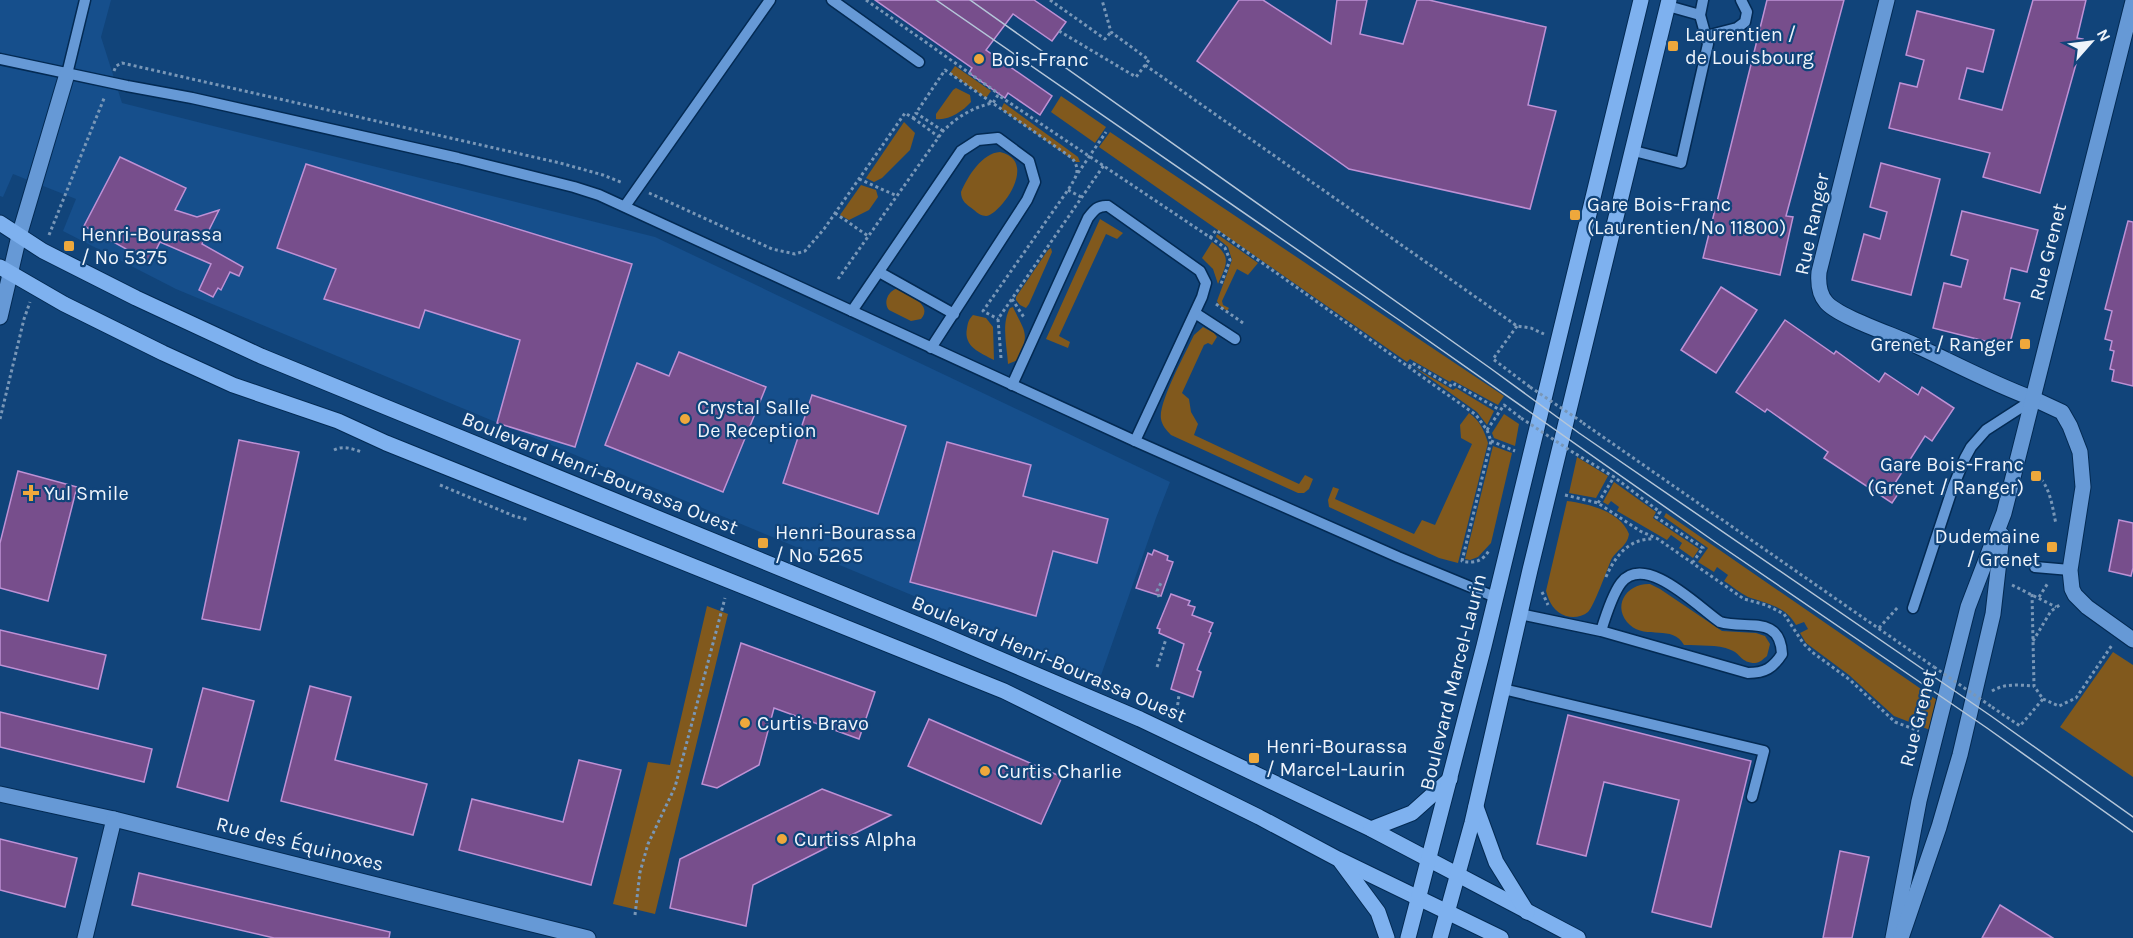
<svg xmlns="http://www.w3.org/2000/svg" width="2133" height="938" font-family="Karla,sans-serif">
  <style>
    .built { fill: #164f8c }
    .green { fill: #81591d }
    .building { fill: #774e8c; stroke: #be91d5; stroke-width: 1.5 }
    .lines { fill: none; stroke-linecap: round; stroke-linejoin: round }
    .service-casing { stroke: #032a53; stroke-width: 13 }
    .minor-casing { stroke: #032a53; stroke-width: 17 }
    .tertiary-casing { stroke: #032a53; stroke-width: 17 }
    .primary-casing { stroke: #032a53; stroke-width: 17 }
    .path { stroke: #7997b7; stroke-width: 3; stroke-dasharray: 3 3; stroke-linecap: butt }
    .service { stroke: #6699d6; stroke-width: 10 }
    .minor { stroke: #6699d6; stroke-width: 15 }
    .tertiary { stroke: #6699d6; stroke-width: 15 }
    .primary { stroke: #7eb1ef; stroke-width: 15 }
    .tram { stroke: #b5c6d9; stroke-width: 1.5 }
    .path-bridge { stroke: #7997b7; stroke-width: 3; stroke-dasharray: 3 3; stroke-linecap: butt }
    .poi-dot { fill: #eea83c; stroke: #11447a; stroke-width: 2 }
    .labels { text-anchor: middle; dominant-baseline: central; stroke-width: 4.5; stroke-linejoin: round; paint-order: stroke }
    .poi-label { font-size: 20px; fill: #eff4fb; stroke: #11447a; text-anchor: start }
    .street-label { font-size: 20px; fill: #eff4fb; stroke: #11447a }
  </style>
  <rect width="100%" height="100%" fill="#11447a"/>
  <path class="built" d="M0,0H111L101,37L122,103L655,237L1170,482L1156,518L1099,681L914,596L176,289L63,231L76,199L13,174L3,197L0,196Z"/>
  <g class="green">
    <path d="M955,66L991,91L986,98L950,73Z"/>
    <path d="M956,88L970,95L971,102C963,111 948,121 936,119V114L953,90Z"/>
    <path d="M1061,96L1106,127L1095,143L1051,112Z"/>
    <path d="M1004,103L1078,157L1080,162H1076L1001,109Z"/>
    <path d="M904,122L915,133L910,150L882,178L874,182L866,178Z"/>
    <path d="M1110,132L1504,396L1498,405L1452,380L1450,382L1410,359L1407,362L1099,147Z"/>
    <path d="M1000,152C1040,161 1000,215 986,216C982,216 977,213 974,210C966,204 961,201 961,192C968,176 982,153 1000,152Z"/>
    <path d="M861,185L876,190L878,197L869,210L849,220L840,215Z"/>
    <path d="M1100,219L1123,233L1117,239L1106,234L1059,336L1070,342L1068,348L1046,339Z"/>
    <path d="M1217,234L1258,263L1248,275L1237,269L1222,301L1223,305L1229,308L1227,311L1219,305L1217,301L1232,260L1228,247L1216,237Z"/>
    <path d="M1212,242C1232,256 1227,264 1218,284L1213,269L1202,258Z"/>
    <path d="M1051,248L1052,252L1029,304L1026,308L1020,305L1016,300V297L1048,250Z"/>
    <path d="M898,288C908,295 934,305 921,319L911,321L889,310C883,302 888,291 898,288Z"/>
    <path d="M1013,307C1025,333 1030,332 1018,360L1008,364C1007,346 1001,324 1010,308Z"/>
    <path d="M973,315L986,318L993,327L994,360C981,353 963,347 967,328C968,322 969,319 973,315Z"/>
    <path d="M1203,327L1214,333L1217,337L1212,345L1208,343L1204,345L1182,393L1189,399L1191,412L1198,424L1194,435L1299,484L1305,475L1313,479L1309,489L1304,493H1298L1171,435C1166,430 1162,425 1161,419C1158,403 1186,352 1194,335Z"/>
    <path d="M1414,367L1453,390L1456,388L1494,411L1487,425L1477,412Z"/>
    <path d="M1469,413C1480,421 1484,430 1488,443L1458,563L1439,558L1329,507L1328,500L1333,487L1339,489L1335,499L1414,534L1422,520L1435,525L1472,444L1461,438L1460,425Z"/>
    <path d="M1504,414L1519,424L1515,446L1494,438L1492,433Z"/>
    <path d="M1493,446L1512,453L1491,543L1478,557L1470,560L1465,559Z"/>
    <path d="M1577,457L1608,476L1596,498L1569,493Z"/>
    <path d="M1614,482L1656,512L1653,518L1699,549L1693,558L1679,548L1682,543L1671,535L1667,540L1617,511L1619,507L1611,501L1608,505L1603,502Z"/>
    <path d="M1567,501C1589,504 1620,511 1629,534C1627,547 1617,549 1611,560C1607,570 1594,606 1588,612C1582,617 1573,618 1566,616C1554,612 1549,602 1546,591Z"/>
    <path d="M1666,513L1937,700L1930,730L1894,716L1849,675L1806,643L1800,633L1808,629L1804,622L1796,625C1785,606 1768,604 1748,597C1740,593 1732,586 1724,581L1728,575L1717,567L1714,572L1698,562L1708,548L1664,517Z"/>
    <path d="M1650,584L1660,589L1722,631L1756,633L1765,636L1770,644L1767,656C1763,659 1760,663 1755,663C1741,663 1740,653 1731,650C1717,644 1700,646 1684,645C1673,624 1646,640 1630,625C1611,607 1626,583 1650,584Z"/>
    <path d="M707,606L728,614L655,914L613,904L648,762L670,765Z"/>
    <path d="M2113,652L2133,665V777L2060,727Z"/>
  </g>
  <g class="building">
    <path d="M875,0H1034L1066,22L1052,41L1013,14L986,50L1052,96L1040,115L1008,93L1005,98L969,73L972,68Z"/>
    <path d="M1239,0H1263L1331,44L1337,0H1367L1360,34L1403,44L1417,0H1429L1546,27L1528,105L1556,111L1530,209L1349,169L1197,61Z"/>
    <path d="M1767,0H1844L1786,216L1793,217L1780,275L1703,258Z"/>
    <path d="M2033,0H2086L2077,38L2083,39L2040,193L1983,177L1990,153L1889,128L1900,83L1917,87L1924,60L1906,55L1917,11L1994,30L1983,72L1967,68L1959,99L2002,110Z"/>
    <path d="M120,157L186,188L175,210L197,217L219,210L202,244L243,267L239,276L230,272L221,290L218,288L213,297L199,290L211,264L160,242L150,262L84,226Z"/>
    <path d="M1881,163L1940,179L1911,295L1852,280L1864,234L1880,239L1887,212L1870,207Z"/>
    <path d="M306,164L632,264L575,447L497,423L520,340L425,310L419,328L324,299L336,269L277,248Z"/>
    <path d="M1962,211L2038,230L2027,272L2011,268L2004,299L2020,303L2009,347L1933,328L1944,283L1961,287L1968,260L1951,255Z"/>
    <path d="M2128,221L2133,222V386L2112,381L2114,370L2110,369L2114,351L2110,350L2112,341L2105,339L2112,311L2105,309Z"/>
    <path d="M1721,287L1757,310L1716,373L1681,350Z"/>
    <path d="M1785,320L1834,354L1836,351L1879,382L1885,373L1918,395L1922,387L1954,408L1932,441L1925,436L1895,483L1902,488L1892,503L1824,458L1828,452L1767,409L1765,412L1736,392Z"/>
    <path d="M679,352L766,387L723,492L605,445L637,363L669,376Z"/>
    <path d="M812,395L906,426L878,514L783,483Z"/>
    <path d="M239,440L299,452L260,630L202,619Z"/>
    <path d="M947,442L1031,465L1023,496L1108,519L1097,563L1053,551L1036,616L910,582Z"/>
    <path d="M18,471L77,487L48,601L0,588V543Z"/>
    <path d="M2119,520L2133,523V568L2131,576L2109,571Z"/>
    <path d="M1154,550L1168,556L1167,560L1173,562L1161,596L1136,588L1148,553L1152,555Z"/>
    <path d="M1171,594L1190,601L1188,605L1195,607L1192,615L1213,623L1209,632L1211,633L1197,670L1201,672L1193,697L1171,689L1184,644L1159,633L1160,629L1157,628Z"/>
    <path d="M0,630L106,655L98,689L0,665Z"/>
    <path d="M741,643L875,692L859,739L774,708L759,765L717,788L702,784Z"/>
    <path d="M310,686L351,697L335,760L427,784L413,835L281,801Z"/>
    <path d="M203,688L254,701L228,801L177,787Z"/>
    <path d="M0,712L152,749L144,782L0,747Z"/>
    <path d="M1568,715L1751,761L1711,927L1652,912L1679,800L1604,782L1586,856L1537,844Z"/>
    <path d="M929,719L1062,777L1041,824L908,766Z"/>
    <path d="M579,760L621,770L591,885L459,850L472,799L563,822Z"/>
    <path d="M822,789L891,815L753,885L746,926L670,908L680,859Z"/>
    <path d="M0,839L77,858L65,907L0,890Z"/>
    <path d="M1840,851L1869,857L1852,938H1823Z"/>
    <path d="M139,873L390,932L389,938H274L132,905Z"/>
    <path d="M2000,905L2053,938H1982Z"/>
  </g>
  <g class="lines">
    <defs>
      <g id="service">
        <path d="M832,0L919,62"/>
        <path d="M1668,6L1700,15"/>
        <path d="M1706,36L1737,28L1745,22L1747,12L1741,0"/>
        <path d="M0,59L127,86L192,98L458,158L574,187L599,195L1135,441L1398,557L1495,597"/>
        <path d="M67,74L85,0"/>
        <path d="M1634,151L1681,163L1708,44L1700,15L1703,0"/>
        <path d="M625,206L770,0"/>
        <path d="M879,272L954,314"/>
        <path d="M852,311L961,151L978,140L998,138L1029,161L1035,182L1027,200L931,348"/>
        <path d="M1195,313L1235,339"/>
        <path d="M1012,385L1088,218C1094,210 1098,205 1108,206L1200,271L1206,283L1202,297L1135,441"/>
        <path d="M2035,567L2070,570"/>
        <path d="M1913,608L1953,487L1965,458L1971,447L1986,430L2034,399"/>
        <path d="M1520,614L1601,631L1748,673C1765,673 1773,668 1782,654C1780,614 1746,630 1720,622C1698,607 1645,552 1621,583C1612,595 1605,618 1601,631"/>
        <path d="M1503,689L1764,751L1752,797"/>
      </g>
      <g id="minor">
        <path d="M1887,0L1819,272C1818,283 1819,294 1826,302C1838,317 1897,336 1917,346C1956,364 1993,384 2034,399"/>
        <path d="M0,317L19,236L67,74"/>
        <path d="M0,794L114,819L588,938"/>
        <path d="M85,938L114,819"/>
      </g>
      <g id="tertiary">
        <path d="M2034,399L2062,412L2070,426L2080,452L2083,487L2070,570L2072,589L2075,595L2087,607L2133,640"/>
        <path d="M1893,938L1919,801L1968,607L2004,513L2133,1"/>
        <path d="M1901,938L1939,827L1960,755L1993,614L2002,535"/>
      </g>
      <g id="primary">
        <path d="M0,223L43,251L136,298L261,356L936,632L1140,719L1371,829L1578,938"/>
        <path d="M0,267L64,304L163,353L233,385L338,421L386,443L1004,691L1259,817L1338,859L1501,938"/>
        <path d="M1476,807L1496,862L1527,912"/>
        <path d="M1371,829L1412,813L1450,779"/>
        <path d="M1341,862L1378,912L1387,938"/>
        <path d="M1408,938L1484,646L1641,0"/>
        <path d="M1440,938L1472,823L1530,570L1669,0"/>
      </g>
    </defs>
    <use href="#service" class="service-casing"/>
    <use href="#minor" class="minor-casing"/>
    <use href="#tertiary" class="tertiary-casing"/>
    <use href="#primary" class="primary-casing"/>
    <g class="path">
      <path d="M866,0L999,94"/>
      <path d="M1050,0L1105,39L1111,32"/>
      <path d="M1059,31L1136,77L1149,60L1111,32L1102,0"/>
      <path d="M1145,65L1517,326L1531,328L1544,334"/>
      <path d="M114,71L116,66L122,63L560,163L603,175L623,183"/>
      <path d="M913,118L939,137"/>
      <path d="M943,131L916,113L945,70L1072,158C1082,171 1075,178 1068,190L983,311L998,319"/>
      <path d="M1078,173L1106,132"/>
      <path d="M859,179L897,196"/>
      <path d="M1068,190L1081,197"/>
      <path d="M649,193L772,249L795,254L805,251L824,229L905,113L913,118L916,113"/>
      <path d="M835,213L868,236"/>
      <path d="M49,235L105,96"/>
      <path d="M1210,238L1216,230L1476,415L1487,430L1491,441L1462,561C1475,564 1483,561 1490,549"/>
      <path d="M838,279L943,131C957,117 973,107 993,103L998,95L1220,244L1225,248L1230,260L1221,284"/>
      <path d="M1012,299L1025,319"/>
      <path d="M1216,304L1243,323"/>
      <path d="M1517,326L1493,359L1530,387"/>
      <path d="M1001,358L998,319L1104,165"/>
      <path d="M1409,367L1412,363L1453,387L1455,384L1500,410"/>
      <path d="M0,419L24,319L30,302"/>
      <path d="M1583,423L1934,667"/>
      <path d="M1487,430L1504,405L1521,418"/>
      <path d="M1491,441L1515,451"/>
      <path d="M334,450C344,445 352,449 362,452"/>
      <path d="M1576,454L1614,477L1660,512L1656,517L1703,548L1693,562"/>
      <path d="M2036,476C2050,482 2053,511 2056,524"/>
      <path d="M440,485L514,516L529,520"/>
      <path d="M1565,495L1598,503L1640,531L1658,539L1744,599L1766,605L1784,614L1803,643L1812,652L1850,680L1895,722L1919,731"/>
      <path d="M1598,503L1614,477"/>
      <path d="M1606,577C1615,556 1629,538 1654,539"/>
      <path d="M2012,585L2056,607"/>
      <path d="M1542,592L1548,605"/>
      <path d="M1159,597L1157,591L1162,581"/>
      <path d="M2039,597L2048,583"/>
      <path d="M1879,628L1898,607"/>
      <path d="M2033,641L2051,611L2061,604"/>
      <path d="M1157,667L1166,639"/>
      <path d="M1992,691C2005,683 2019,685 2034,686"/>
      <path d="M2043,699L2059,706L2076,698L2112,645"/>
      <path d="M1992,707L2020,726L2043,699L2034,686L2032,594"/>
      <path d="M1176,717L1179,695"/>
      <path d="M635,915L640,872L648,844L675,787L725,598"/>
    </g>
    <use href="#service" class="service"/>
    <use href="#minor" class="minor"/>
    <use href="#tertiary" class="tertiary"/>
    <use href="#primary" class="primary"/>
    <g class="tram">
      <path d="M936,0L1399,320L1715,542L1987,728L2133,832"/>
      <path d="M970,0L1490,368L1579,433L1991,716L2133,817"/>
    </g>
    <g class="path-bridge">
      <path d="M1530,387L1582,422"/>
      <path d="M1521,418L1574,453"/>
      <path d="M1934,667L1992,707"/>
    </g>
  </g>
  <g class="poi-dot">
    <rect x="1667" y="40" width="12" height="12" rx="3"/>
    <circle cx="979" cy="59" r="6"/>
    <rect x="1569" y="209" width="12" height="12" rx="3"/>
    <rect x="63" y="240" width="12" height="12" rx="3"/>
    <rect x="2019" y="338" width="12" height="12" rx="3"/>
    <circle cx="685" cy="419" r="6"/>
    <rect x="2030" y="470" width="12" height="12" rx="3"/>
    <path d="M28 484h6v6h6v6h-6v6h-6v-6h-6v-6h6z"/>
    <rect x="757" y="537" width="12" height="12" rx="3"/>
    <rect x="2046" y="541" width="12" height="12" rx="3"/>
    <circle cx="745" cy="723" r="6"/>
    <rect x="1248" y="752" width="12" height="12" rx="3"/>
    <circle cx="985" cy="771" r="6"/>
    <circle cx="782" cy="839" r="6"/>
  </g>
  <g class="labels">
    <g class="poi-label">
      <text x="1685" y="34">Laurentien /<tspan x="1685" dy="23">de Louisbourg</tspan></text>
      <text x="991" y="59">Bois-Franc</text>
      <text x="1587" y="204">Gare Bois-Franc<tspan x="1587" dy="23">(Laurentien/No 11800)</tspan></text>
      <text x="81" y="234">Henri-Bourassa<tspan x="81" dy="23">/ No 5375</tspan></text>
      <text x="2013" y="344" text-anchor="end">Grenet / Ranger</text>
      <text x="697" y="407">Crystal Salle<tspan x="697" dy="23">De Reception</tspan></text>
      <text x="2024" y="464" text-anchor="end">Gare Bois-Franc<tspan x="2024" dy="23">(Grenet / Ranger)</tspan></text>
      <text x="44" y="493">Yul Smile</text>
      <text x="775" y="532">Henri-Bourassa<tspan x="775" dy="23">/ No 5265</tspan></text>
      <text x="2040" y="536" text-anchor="end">Dudemaine<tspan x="2040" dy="23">/ Grenet</tspan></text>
      <text x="757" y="723">Curtis Bravo</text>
      <text x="1266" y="746">Henri-Bourassa<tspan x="1266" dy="23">/ Marcel-Laurin</tspan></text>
      <text x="997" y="771">Curtis Charlie</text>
      <text x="794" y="839">Curtiss Alpha</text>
    </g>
    <g class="street-label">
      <text transform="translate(1812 224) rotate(-78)">Rue Ranger</text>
      <text transform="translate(2048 252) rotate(-76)">Rue Grenet</text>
      <text transform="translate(600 473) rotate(22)">Boulevard Henri-Bourassa Ouest</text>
      <text transform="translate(1049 659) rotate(23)">Boulevard Henri-Bourassa Ouest</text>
      <text transform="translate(1453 682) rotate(-76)">Boulevard Marcel-Laurin</text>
      <text transform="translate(1918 718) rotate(-76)">Rue Grenet</text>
      <text transform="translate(300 844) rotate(14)">Rue des Équinoxes</text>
    </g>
  </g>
  <g transform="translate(2091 42) rotate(62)" stroke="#11447a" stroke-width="4.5" paint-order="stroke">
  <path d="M0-4.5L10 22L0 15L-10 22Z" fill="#eff4fb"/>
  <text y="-9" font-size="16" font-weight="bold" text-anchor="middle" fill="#eff4fb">N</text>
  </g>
</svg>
